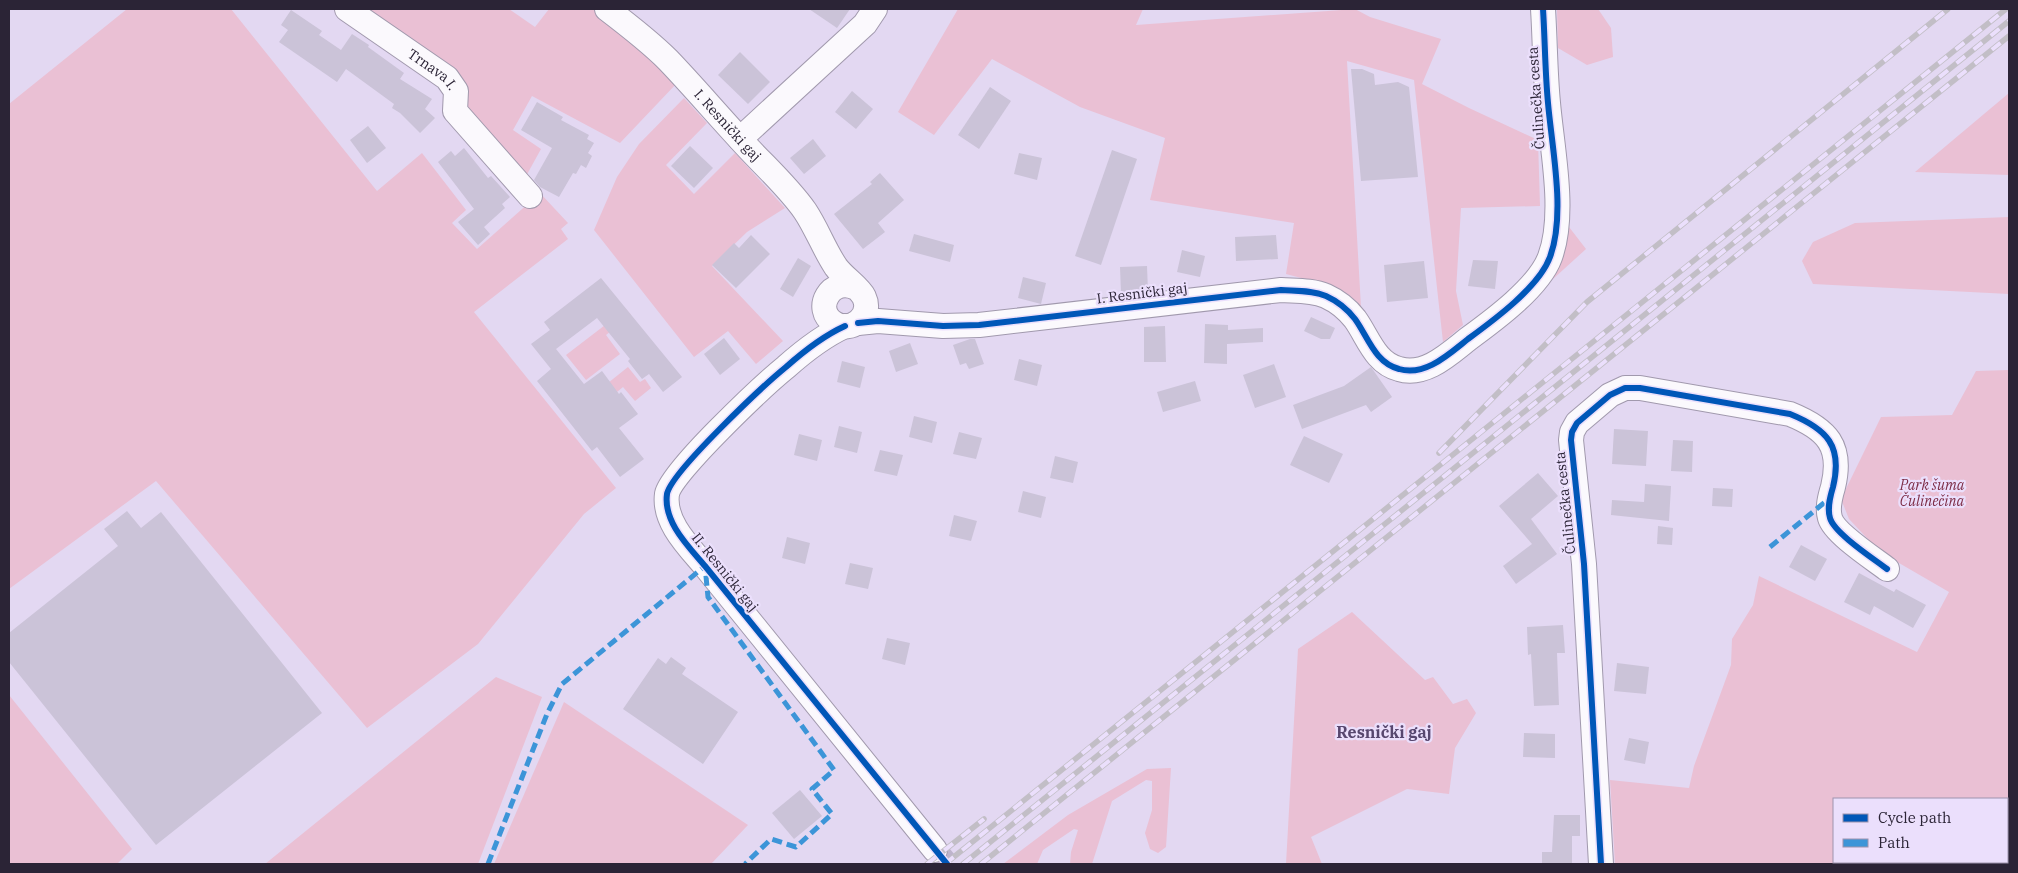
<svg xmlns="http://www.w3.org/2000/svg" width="2018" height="873" font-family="'IBM Plex Serif',serif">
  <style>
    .green { fill: #eac0d4; fill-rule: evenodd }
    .building { fill: #cbc3d8 }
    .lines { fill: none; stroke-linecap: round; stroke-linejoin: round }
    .minor-tunnel { stroke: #beb4cc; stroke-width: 24; stroke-dasharray: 24 12; stroke-linecap: butt }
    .minor-casing { stroke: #a199ad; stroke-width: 26 }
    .minor { stroke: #fbf9fd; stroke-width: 24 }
    .rail-casing { stroke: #c2bec6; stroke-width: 5.5 }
    .rail { stroke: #ebdffc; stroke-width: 4; stroke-dasharray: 11; stroke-linecap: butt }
    .quiet { stroke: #3c95d8; stroke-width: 5; stroke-dasharray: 10 5; stroke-linecap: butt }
    .cycleway-casing { stroke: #ebdffc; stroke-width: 9 }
    .cycleway { stroke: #0057b8; stroke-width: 6 }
    .labels { text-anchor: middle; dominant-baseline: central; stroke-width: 4.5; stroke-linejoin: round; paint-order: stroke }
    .street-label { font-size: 14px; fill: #2b2436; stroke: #ebdffc }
    .park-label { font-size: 14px; font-style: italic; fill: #7e2e48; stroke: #ebdffc }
    .quarter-label { font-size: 16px; font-weight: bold; fill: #58476f; stroke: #ebdffc }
  </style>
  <rect width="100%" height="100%" fill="#e3d8f2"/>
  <g class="green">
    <path d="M127,9H231L377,191L422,153L466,210L452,223L477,249L540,193L568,223L561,229L568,239L474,312L616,488L584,514L478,644L367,728L156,481L9,589V104Z"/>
    <path d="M363,9H509L535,27L549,9H593L642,47L677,83L620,143L532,96L513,130L541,149L525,178L463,109Z"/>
    <path d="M958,9H1143L1136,25L1355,9L1370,17L1441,39L1422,84L1469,108L1538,140L1540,206L1461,208L1456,291L1463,325L1443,342L1414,80L1347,61L1361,307L1353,308L1324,284L1286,274L1294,223L1150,200L1165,138L1080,107L992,59L934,135L898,112Z"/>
    <path d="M1557,9H1598L1611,28L1613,57L1587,65L1558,48Z"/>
    <path d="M2009,93V175L1915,172Z"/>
    <path d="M684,98L707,123L666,165L694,194L735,153L785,208L747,232L712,266L783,341L756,364L728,331L694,357L594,230L617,177L639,144Z"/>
    <path d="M2009,217V294L1813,284L1802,261L1813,242L1855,223Z"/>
    <path d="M1569,227L1586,249L1553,279L1562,255Z"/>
    <path d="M626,309L631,315L606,335L620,354L586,380L566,355Z"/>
    <path d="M628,367L640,382L645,379L651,388L635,401L623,387L606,401L598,391Z"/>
    <path d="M2009,370V864H1615L1610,780L1689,788L1694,766L1731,665L1732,639L1753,605L1759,576L1917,652L1949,592L1880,552L1849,519L1841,499L1881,417L1952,415L1976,371ZM1834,799H2007V862H1834Z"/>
    <path d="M1352,612L1425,680L1433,677L1453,704L1467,699L1476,713L1455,748L1449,794L1407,789L1311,837L1322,864H1286L1298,649Z"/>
    <path d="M496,677L542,697L478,864H265Z"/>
    <path d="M9,695L132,849L117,864H9Z"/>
    <path d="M564,702L748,825L711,864H494Z"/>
    <path d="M1171,768L1166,847L1158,853L1150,849L1145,833L1152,810V781L1146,780L1112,801L1092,864H1070L1071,852L1078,830L1074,829L1043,850L1037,864H1003L1068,815L1147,769Z"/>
  </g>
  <g class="building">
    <path d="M809,9H850L837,28Z"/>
    <path d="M291,10L322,31L319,35L341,50L352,34L369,45L368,47L404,73L400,79L432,99L425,109L435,118L420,133L400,113L392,108L394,104L346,69L337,82L279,42L288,30L281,25Z"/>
    <path d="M740,52L770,82L748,104L718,75Z"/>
    <path d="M1351,69H1362L1374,74L1375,85L1398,82L1409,87L1418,177L1361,181Z"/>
    <path d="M990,87L1011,101L979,149L958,135Z"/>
    <path d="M852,91L873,109L856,129L835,112Z"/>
    <path d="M537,102L563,117L561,120L589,135L587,139L594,143L588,153L592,156L586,168L581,165L576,174L573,173L559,197L540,187L534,180L552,148L521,130Z"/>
    <path d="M368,126L386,148L367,163L350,140Z"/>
    <path d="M813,139L826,156L804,174L790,158Z"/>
    <path d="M690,146L713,168L694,188L671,166Z"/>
    <path d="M464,148L488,178L491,176L510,197L502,204L505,208L484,227L490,234L478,245L458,222L474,209L438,162L451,151L455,156Z"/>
    <path d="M1112,150L1137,159L1101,265L1075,256Z"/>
    <path d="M1019,153L1042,158L1037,180L1014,174Z"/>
    <path d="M880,173L904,200L878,223L885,232L863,249L834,214L872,184L870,182Z"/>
    <path d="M914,234L954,245L950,262L909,251Z"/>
    <path d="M751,235L770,254L736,288L712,265L734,243L739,248Z"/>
    <path d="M1276,235L1278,259L1236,261L1235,237Z"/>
    <path d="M1182,250L1205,256L1200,277L1177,272Z"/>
    <path d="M798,258L811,266L793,297L780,289Z"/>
    <path d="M1473,260L1498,261L1495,289L1468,286Z"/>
    <path d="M1424,261L1428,298L1387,302L1384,265Z"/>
    <path d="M1147,266L1148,292L1121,293L1120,267Z"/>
    <path d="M1023,277L1046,283L1041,304L1018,298Z"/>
    <path d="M601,278L682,377L663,392L649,374L642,379L628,361L630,359L597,318L556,349L584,384L602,371L619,394L621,392L638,414L619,428L644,459L620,477L597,447L592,451L537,381L551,369L531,344L550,330L544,322Z"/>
    <path d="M1311,317L1335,328L1330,339H1321L1304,331Z"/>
    <path d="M1205,324L1228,325V330L1263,328V342L1227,344V364L1204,363Z"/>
    <path d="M1165,326L1166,362H1144V327Z"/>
    <path d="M724,338L740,359L720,375L704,354Z"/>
    <path d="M970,339H975L984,364L969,369L966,363L960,365L953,345Z"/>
    <path d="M910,343L918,364L896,372L889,351Z"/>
    <path d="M1019,359L1042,365L1037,386L1014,380Z"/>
    <path d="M842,361L865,367L860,388L837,382Z"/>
    <path d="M1274,364L1286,397L1255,408L1243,375Z"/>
    <path d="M1371,367L1392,397L1371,412L1366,405L1302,429L1293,405L1344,386Z"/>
    <path d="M1195,381L1201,401L1163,412L1157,392Z"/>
    <path d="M914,416L937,422L932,443L909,437Z"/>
    <path d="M839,426L862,432L857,453L834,447Z"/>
    <path d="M1614,429L1648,431L1646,466L1612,464Z"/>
    <path d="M959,432L982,438L976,459L953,454Z"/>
    <path d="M799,434L822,440L817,461L794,455Z"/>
    <path d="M1304,436L1343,454L1329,483L1290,465Z"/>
    <path d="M1673,440L1693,441L1692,472L1671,471Z"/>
    <path d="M880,450L903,455L897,476L874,471Z"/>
    <path d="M1055,456L1078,462L1073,483L1050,478Z"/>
    <path d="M1538,473L1558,496L1531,519L1557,554L1516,584L1503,566L1532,544L1499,506Z"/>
    <path d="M1645,484L1671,486L1669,521L1611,515L1612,500L1644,502Z"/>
    <path d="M1713,488L1733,489L1732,507L1712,506Z"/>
    <path d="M1023,491L1046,497L1041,518L1018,512Z"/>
    <path d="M127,511L141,528L161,512L322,713L156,845L9,662V633L118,546L104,529Z"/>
    <path d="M954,515L977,521L971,541L949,536Z"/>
    <path d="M1658,526L1673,528L1672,545L1657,544Z"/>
    <path d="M787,537L810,543L805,564L782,558Z"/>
    <path d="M1801,545L1827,559L1815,581L1789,567Z"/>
    <path d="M850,563L873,568L868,589L845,584Z"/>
    <path d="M1859,573L1894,592L1896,589L1926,605L1913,628L1874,606L1870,615L1844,602Z"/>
    <path d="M1563,625L1565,653H1557L1559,705L1534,706L1531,654L1528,655L1527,627Z"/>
    <path d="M887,638L910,643L905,665L882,659Z"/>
    <path d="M671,657L686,668L682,674L738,712L703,764L623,709L658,658L666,664Z"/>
    <path d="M1617,663L1649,667L1646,694L1614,691Z"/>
    <path d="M1524,733L1555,734V758L1523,757Z"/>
    <path d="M1629,738L1649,742L1645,764L1624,760Z"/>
    <path d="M800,790L822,816L794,839L772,813Z"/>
    <path d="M1554,815H1580V836H1572V864H1542V852H1552Z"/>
  </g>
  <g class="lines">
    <path class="minor-tunnel" d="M935,850L947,864"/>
    <defs>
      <g id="minor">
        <path id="s1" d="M347,9L447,78L456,91L455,111L530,196"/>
        <path id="s2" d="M607,9C628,25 649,41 668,60C692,85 715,112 739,138C761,163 786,184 805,211C817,229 824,249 836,267C844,278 859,287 864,297C873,316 851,334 834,323C812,309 831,276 856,288"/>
        <path d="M740,139L865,24L875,9"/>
        <path d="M858,323L878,321L943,326L979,325L1281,290C1296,291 1312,290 1326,296C1337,301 1348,310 1355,319C1368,337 1375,363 1399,369C1425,377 1449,354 1468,339C1494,320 1539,287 1550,257C1566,214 1552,149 1548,103C1545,72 1545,40 1543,9"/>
        <path d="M845,326C823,336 804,351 786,367C764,385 671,472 667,494C663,522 689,547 705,566L935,850"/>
        <path d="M1601,864L1584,564L1571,440L1572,432L1577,423L1610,395L1625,388H1640L1790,414C1827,429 1843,446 1833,487C1830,497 1827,508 1830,518C1834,533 1874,559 1887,569"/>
      </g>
    </defs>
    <use href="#minor" class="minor-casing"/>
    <use href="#minor" class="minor"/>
    <defs>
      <g id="rail">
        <path d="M1439,453L1587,302L1948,9"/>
        <path d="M927,864L984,819"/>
        <path d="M945,864L2006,9"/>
        <path d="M963,864L2009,21"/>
        <path d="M981,864L2009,36"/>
      </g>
    </defs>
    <use href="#rail" class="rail-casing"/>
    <use href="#rail" class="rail"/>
    <g class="quiet">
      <path d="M1770,547L1830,498"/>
      <path d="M488,864L547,714L562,684L705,566L708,597L834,770L812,789L832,814L796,847L771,839L745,864"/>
    </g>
    <defs>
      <g id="cycleway">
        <path d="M858,323L878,321L943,326L979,325L1281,290C1296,291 1312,290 1326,296C1337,301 1348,310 1355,319C1368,337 1375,363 1399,369C1425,377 1449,354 1468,339C1494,320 1539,287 1550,257C1566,214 1552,149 1548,103C1545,72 1545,40 1543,9"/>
        <path d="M845,326C823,336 804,351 786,367C764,385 671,472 667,494C663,522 689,547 705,566L947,864"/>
        <path d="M1601,864L1584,564L1571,440L1572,432L1577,423L1610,395L1625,388H1640L1790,414C1827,429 1843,446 1833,487C1830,497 1827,508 1830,518C1834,533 1874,559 1887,569"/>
      </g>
    </defs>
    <use href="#cycleway" class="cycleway-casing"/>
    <use href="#cycleway" class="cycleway"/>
  </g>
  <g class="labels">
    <g class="street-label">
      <text stroke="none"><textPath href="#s1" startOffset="105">Trnava I.</textPath></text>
      <text transform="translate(1536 98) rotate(-94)">Čulinečka cesta</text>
      <text stroke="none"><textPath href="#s2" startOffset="168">I. Resnički gaj</textPath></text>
      <text transform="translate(1142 293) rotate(-7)">I. Resnički gaj</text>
      <text transform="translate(1565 503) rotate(-96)">Čulinečka cesta</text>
      <text transform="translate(725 572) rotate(51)">II. Resnički gaj</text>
    </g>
    <g class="park-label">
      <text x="1932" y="485">Park šuma<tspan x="1932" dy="16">Čulinečina</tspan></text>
    </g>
    <g class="quarter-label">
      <text x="1384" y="732">Resnički gaj</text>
    </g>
  </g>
  <rect width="2018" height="873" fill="none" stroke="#2b2436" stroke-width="20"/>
  <rect x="1833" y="798" width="175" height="65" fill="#ebdffc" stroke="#9e94ad"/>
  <rect x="1843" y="814" width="25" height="8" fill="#0057b8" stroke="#9e94ad"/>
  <text x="1878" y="823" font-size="15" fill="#2b2436">Cycle path</text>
  <rect x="1843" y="839" width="25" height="8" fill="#3c95d8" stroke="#9e94ad"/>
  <text x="1878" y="848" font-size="15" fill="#2b2436">Path</text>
</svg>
